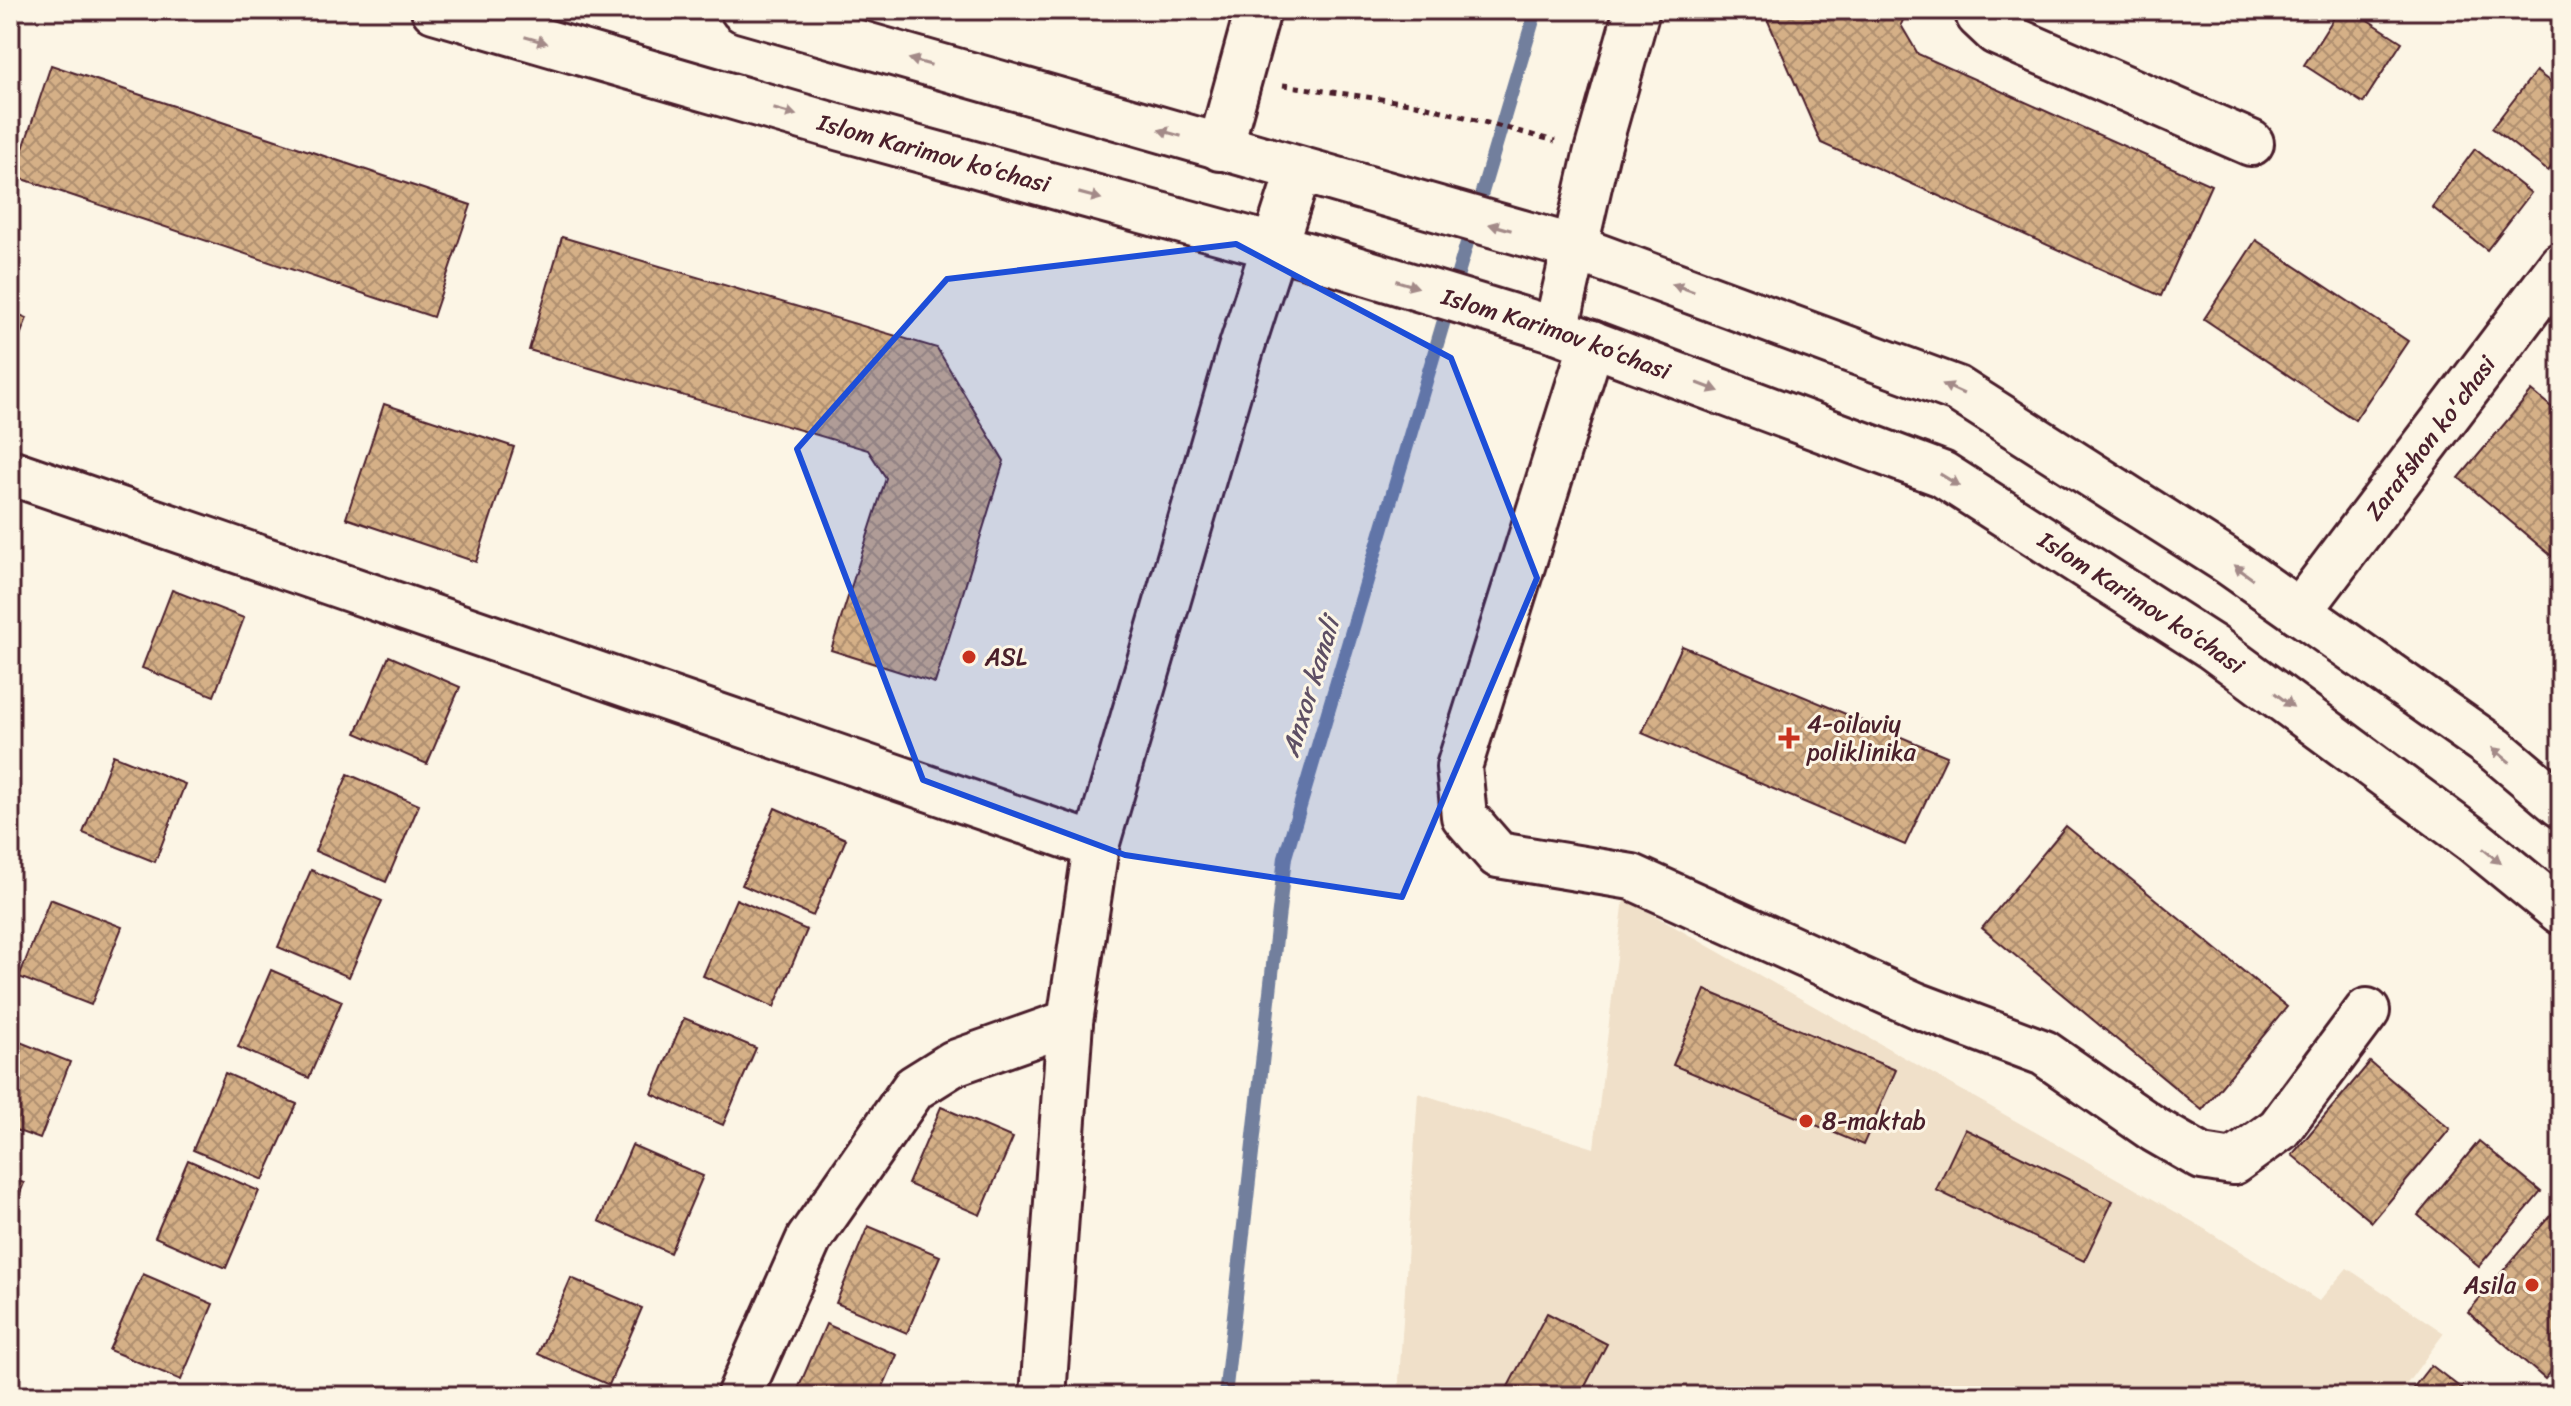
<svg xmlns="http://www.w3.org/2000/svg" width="2571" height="1406" font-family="Sriracha,sans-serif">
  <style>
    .built { fill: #f0e0c9 }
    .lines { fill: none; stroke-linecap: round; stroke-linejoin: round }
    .stream { stroke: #727f9d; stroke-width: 14 }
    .building { fill: url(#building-cross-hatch); stroke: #4a1f2b; stroke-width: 2 }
    .minor-casing { stroke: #4a1f2b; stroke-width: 50 }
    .major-casing { stroke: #4a1f2b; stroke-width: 50 }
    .path { stroke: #4a1f2b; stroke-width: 5; stroke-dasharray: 6 6; stroke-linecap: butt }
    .minor { stroke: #fcf5e5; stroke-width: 44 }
    .major { stroke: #fcf5e5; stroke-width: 44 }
    .oneway { fill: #a38a88 }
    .marked { fill: #1d4ed8; fill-opacity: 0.2; stroke: #1d4ed8; stroke-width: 6; stroke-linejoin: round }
    .poi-dot { fill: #c8321e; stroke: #fcf5e5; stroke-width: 3 }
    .labels { text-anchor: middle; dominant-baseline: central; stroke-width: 6; stroke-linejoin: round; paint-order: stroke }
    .street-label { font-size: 24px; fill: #4a1f2b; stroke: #fcf5e5 }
    .poi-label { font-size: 24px; fill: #4a1f2b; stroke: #fcf5e5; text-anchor: start }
    .water-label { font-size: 26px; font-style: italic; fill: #5e4f64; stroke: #fcf5e5 }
  </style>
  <defs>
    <pattern id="building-cross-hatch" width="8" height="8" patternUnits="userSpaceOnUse" patternTransform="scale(2)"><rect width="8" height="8" fill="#d5b087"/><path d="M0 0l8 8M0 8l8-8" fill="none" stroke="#af8f6f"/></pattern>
  </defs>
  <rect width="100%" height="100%" fill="#fcf5e5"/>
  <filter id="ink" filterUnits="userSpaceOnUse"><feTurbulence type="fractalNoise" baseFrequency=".0125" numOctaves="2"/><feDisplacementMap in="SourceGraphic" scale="16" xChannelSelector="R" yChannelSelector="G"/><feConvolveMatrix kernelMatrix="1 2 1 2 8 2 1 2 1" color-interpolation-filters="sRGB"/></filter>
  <g filter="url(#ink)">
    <path class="built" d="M1624,898L2195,1223L2319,1301L2347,1268L2444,1333L2398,1396H1398L1418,1093L1594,1148Z"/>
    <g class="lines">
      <path class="stream" d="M1225,1396L1285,857L1536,10"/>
    </g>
    <g class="building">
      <path d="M1772,10H1907L1901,25L1918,54L2211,185L2161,296L1821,143L1768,21Z"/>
      <path d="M2339,10H2352L2402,42L2363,103L2304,65Z"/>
      <path d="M51,65L471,205L433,317L14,176Z"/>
      <path d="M2536,71L2561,90V154L2548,171L2492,128Z"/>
      <path d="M2475,149L2531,193L2487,250L2432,207Z"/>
      <path d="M562,237L937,348L1004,461L935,683L831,650L886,478L868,450L529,350Z"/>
      <path d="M2256,240L2408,341L2355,420L2204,319Z"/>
      <path d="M10,311L27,318L10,361Z"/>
      <path d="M2532,391L2561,415V564L2459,478Z"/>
      <path d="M384,404L514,447L476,562L346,518Z"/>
      <path d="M172,590L244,618L214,696L142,668Z"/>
      <path d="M1682,646L1947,756L1905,845L1642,733Z"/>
      <path d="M389,656L460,687L427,764L356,733Z"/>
      <path d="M113,755L185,784L155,862L83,833Z"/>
      <path d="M348,774L419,805L386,882L315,851Z"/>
      <path d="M775,808L846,839L813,916L742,885Z"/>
      <path d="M2066,826L2287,1007L2202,1110L1982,928Z"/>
      <path d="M311,870L382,901L349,977L278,947Z"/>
      <path d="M50,899L122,927L91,1005L19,977Z"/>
      <path d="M736,899L807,930L774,1007L703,976Z"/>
      <path d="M271,970L342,1001L309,1078L238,1047Z"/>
      <path d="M1705,990L1896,1070L1863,1145L1673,1065Z"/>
      <path d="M684,1018L756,1048L723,1125L652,1094Z"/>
      <path d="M10,1038L70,1062L40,1139L10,1128Z"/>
      <path d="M2370,1062L2450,1129L2372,1222L2292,1155Z"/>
      <path d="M225,1073L297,1104L263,1180L193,1150Z"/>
      <path d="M941,1107L1013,1138L980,1215L908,1184Z"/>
      <path d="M1965,1129L2113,1201L2084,1261L1936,1190Z"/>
      <path d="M2479,1141L2541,1192L2479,1266L2418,1215Z"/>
      <path d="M632,1145L703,1176L670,1253L599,1221Z"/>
      <path d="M188,1160L259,1191L226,1268L155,1237Z"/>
      <path d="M10,1178L24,1183L10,1218Z"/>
      <path d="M2554,1211L2561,1218V1360L2545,1379L2468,1312Z"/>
      <path d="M868,1226L940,1256L907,1333L836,1303Z"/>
      <path d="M143,1274L213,1304L181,1380L109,1350Z"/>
      <path d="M571,1278L642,1308L609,1385L538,1354Z"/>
      <path d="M1547,1313L1607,1344L1580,1396H1503Z"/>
      <path d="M826,1324L897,1355L879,1396H795Z"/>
      <path d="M2431,1365L2471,1396H2407Z"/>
    </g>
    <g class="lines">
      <defs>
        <g id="minor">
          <path d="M1980,10L1979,16L1996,32L2251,143"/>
          <path d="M1220,148L1258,10"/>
          <path d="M1556,330L1596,155L1637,10"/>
          <path d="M1592,343L1459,767L1464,816L1498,855L1632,877L1916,1005L2044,1053L2155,1130L2202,1157L2233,1162L2279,1129L2367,1011"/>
          <path d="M10,472L1096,846"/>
          <path id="s1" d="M2299,612L2561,265"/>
          <path d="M739,1396L809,1239L914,1088L954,1063L1070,1022"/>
          <path d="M1043,1396L1070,1022L1096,846L1241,349L1299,170"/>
        </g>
        <g id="major">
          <path id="s2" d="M434,10L841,128L1332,262L1556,330L1942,474L2212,647L2473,840L2561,912"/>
          <path d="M743,10L1575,248L1957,389L2230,563L2496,750L2561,805"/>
        </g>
      </defs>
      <use href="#minor" class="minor-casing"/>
      <use href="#major" class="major-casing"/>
      <path class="path" d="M1283,85L1416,104L1555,141"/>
      <use href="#minor" class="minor"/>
      <use href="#major" class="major"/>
    </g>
    <defs><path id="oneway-solid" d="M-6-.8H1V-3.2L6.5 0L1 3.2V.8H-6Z" transform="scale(2)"/></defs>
    <g class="oneway">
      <use href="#oneway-solid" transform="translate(536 40) rotate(16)"/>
      <use href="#oneway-solid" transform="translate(920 62) rotate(-164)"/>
      <use href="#oneway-solid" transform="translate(785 112) rotate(16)"/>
      <use href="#oneway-solid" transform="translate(1170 133) rotate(-164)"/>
      <use href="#oneway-solid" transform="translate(1090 196) rotate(15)"/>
      <use href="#oneway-solid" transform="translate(1500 227) rotate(-164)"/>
      <use href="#oneway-solid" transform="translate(1407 284) rotate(17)"/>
      <use href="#oneway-solid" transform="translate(1683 288) rotate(-160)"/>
      <use href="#oneway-solid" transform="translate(1708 387) rotate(21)"/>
      <use href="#oneway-solid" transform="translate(1953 389) rotate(-155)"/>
      <use href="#oneway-solid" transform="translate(1950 480) rotate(31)"/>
      <use href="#oneway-solid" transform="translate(2243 572) rotate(-144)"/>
      <use href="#oneway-solid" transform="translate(2284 700) rotate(37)"/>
      <use href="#oneway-solid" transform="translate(2501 755) rotate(-141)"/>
      <use href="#oneway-solid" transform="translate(2492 856) rotate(39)"/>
    </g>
  </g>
  <path class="marked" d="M1236,244L1451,358L1537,578L1402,897L1125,855L923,780L797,449L947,279Z"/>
  <g class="poi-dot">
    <circle cx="969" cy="657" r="8"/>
    <path d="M1785 726h8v8h8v8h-8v8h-8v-8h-8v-8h8z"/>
    <circle cx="1806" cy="1121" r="8"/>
    <circle cx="2532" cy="1285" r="8"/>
  </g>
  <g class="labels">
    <g class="street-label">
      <text stroke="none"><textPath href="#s2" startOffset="520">Islom Karimov ko‘chasi</textPath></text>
      <text stroke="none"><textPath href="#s2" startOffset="1168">Islom Karimov ko‘chasi</textPath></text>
      <text stroke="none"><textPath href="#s1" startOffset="218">Zarafshon ko'chasi</textPath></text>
      <text stroke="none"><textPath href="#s2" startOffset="1816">Islom Karimov ko‘chasi</textPath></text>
    </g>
    <g class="poi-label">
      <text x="985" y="657">ASL</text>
      <text x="1807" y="724">4-oilaviy<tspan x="1807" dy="28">poliklinika</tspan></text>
      <text x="1822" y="1121">8-maktab</text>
      <text x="2516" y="1285" text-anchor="end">Asila</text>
    </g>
    <g class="water-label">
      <text transform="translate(1310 687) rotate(-73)">Anxor kanali</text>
    </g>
  </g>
  <rect width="2571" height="1406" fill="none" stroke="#fcf5e5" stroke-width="40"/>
  <rect x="20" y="20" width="2531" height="1366" fill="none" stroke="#4a1f2b" stroke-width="3" filter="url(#ink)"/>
</svg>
